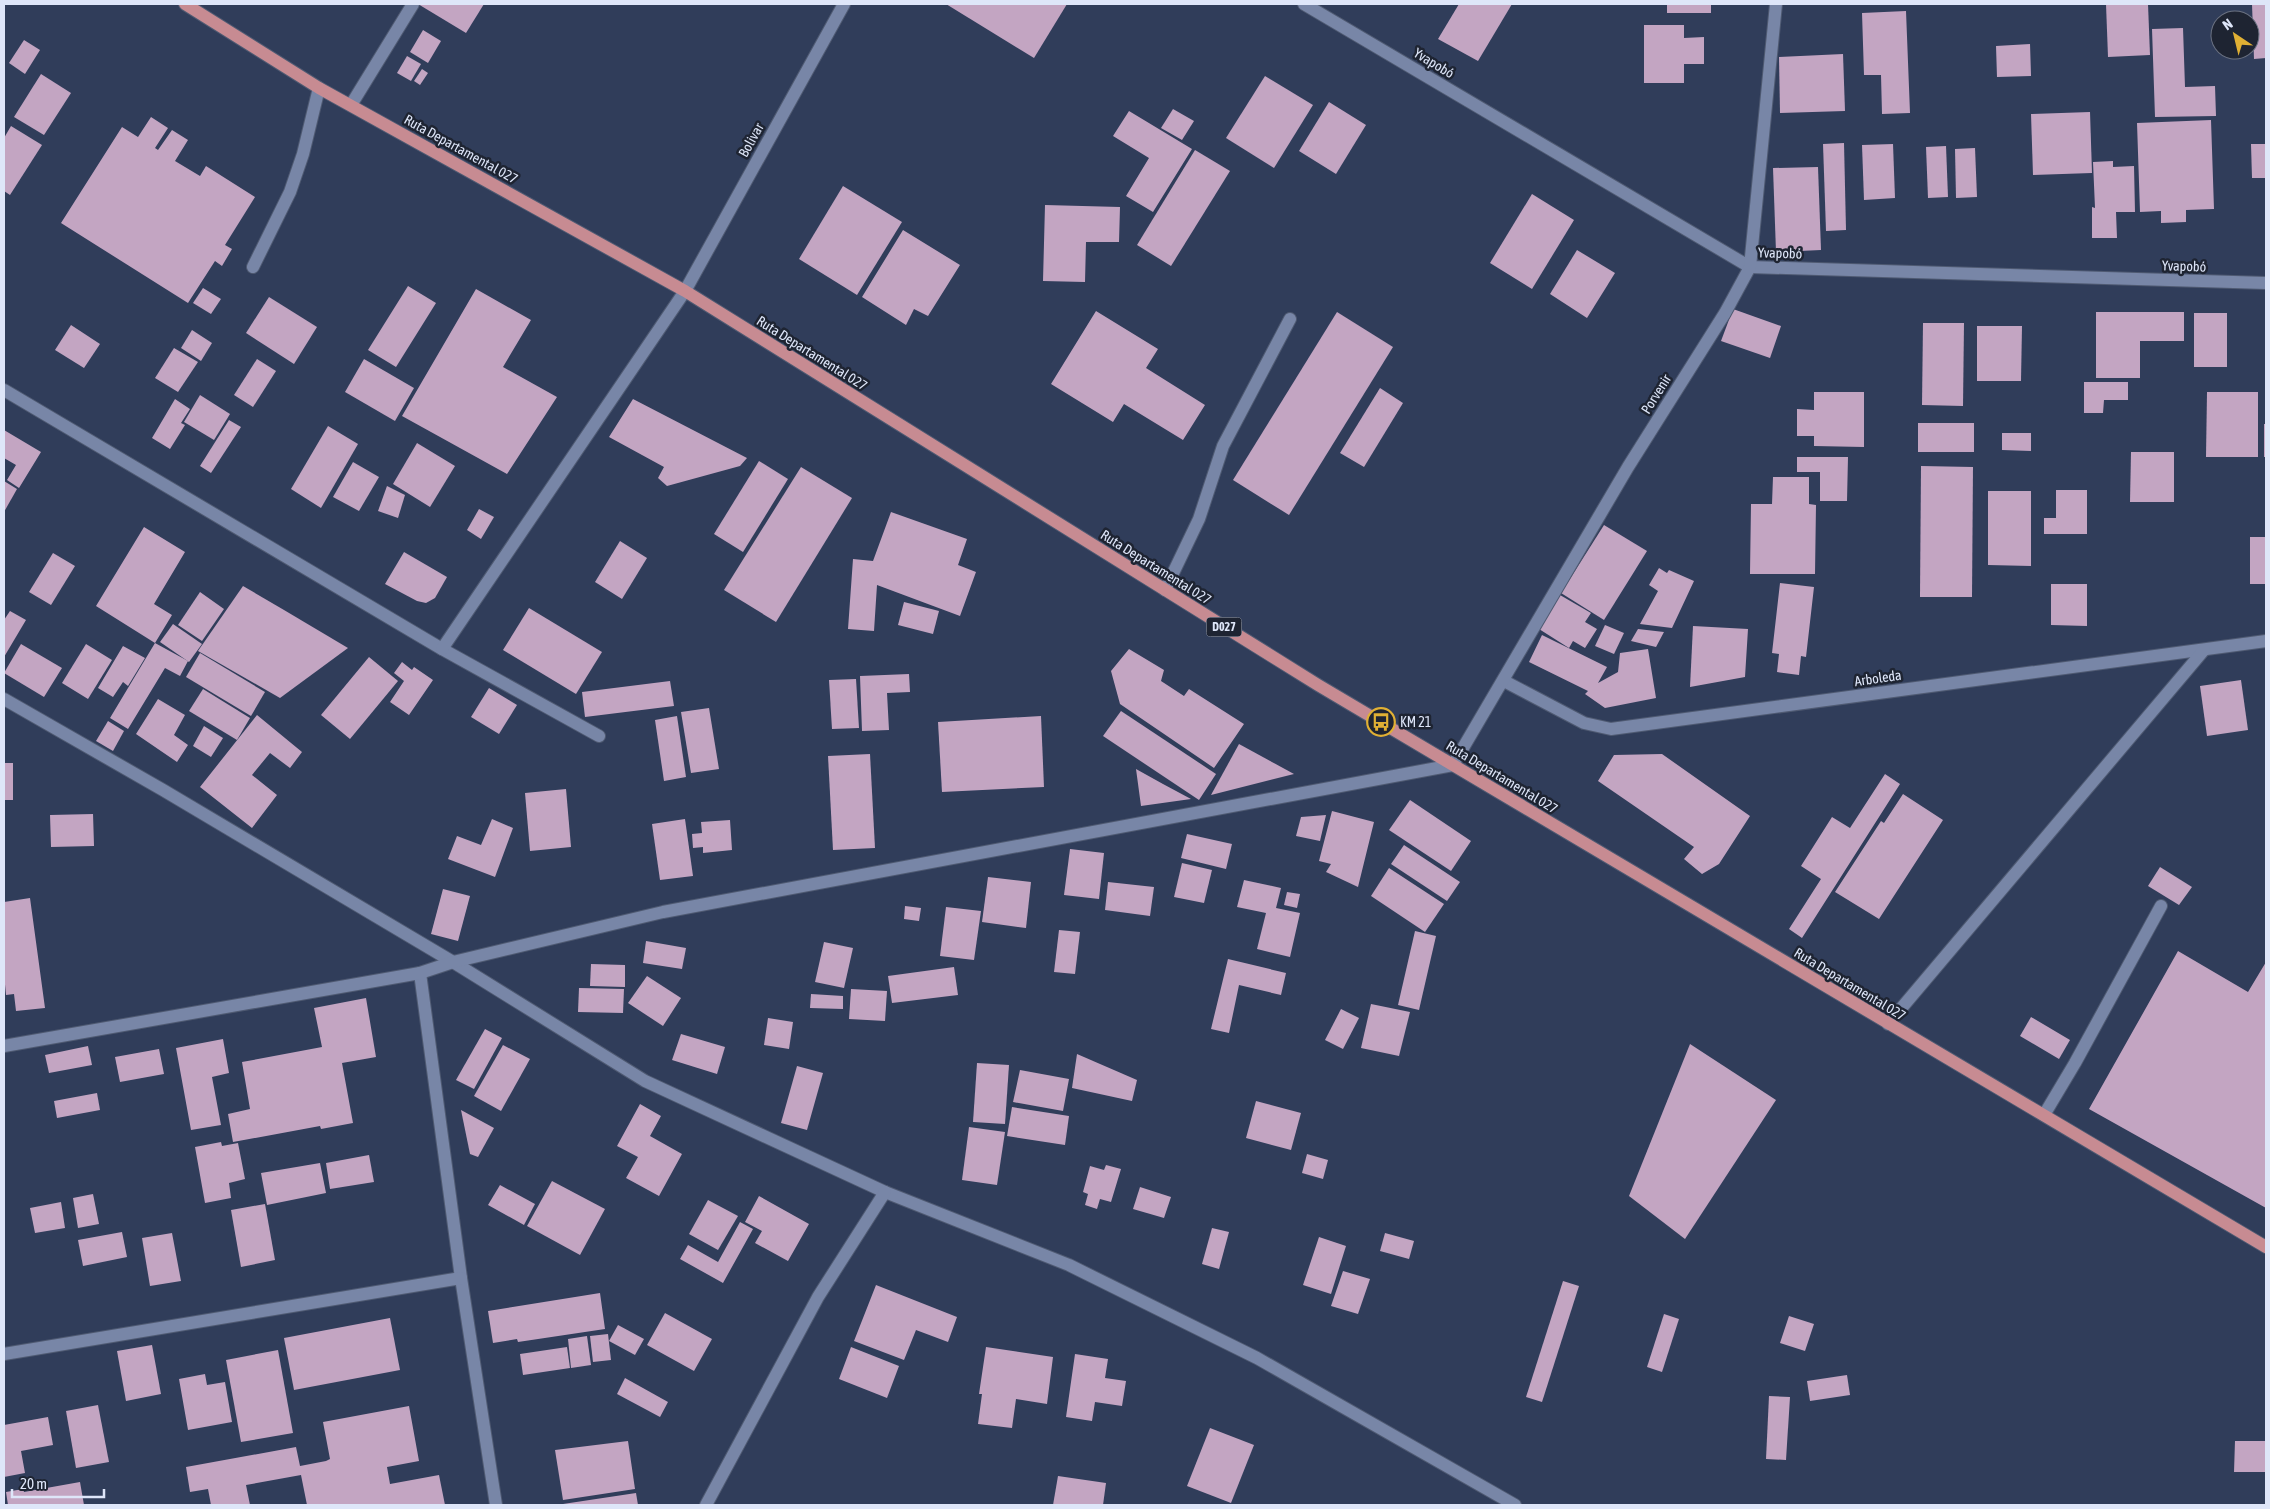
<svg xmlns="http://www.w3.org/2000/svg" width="2270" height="1509" font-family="'Asap Condensed',sans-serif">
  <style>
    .building { fill: #c3a5c2 }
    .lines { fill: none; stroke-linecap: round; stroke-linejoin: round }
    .service-casing { stroke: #4f5a72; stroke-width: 14 }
    .minor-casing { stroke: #4f5a72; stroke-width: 14 }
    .tertiary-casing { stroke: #4f5a72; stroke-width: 14 }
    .primary-casing { stroke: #4f5a72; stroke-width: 14 }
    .service { stroke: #7886a7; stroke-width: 12 }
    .minor { stroke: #7886a7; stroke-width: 12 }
    .tertiary { stroke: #7886a7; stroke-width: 12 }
    .primary { stroke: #c78b92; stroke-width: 12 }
    .labels { text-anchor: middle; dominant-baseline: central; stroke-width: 5; stroke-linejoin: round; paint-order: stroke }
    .shield { fill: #1e2432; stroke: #a4acbd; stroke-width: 1 }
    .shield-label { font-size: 12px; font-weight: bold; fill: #dee6f9 }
    .street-label { font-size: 14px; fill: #dee6f9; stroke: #1e2432 }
    .poi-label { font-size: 14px; fill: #dee6f9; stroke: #1e2432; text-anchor: start }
  </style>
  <rect width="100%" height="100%" fill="#303d5a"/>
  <g class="building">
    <path d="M418,4H484L466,33Z"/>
    <path d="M946,4H1067L1034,58Z"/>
    <path d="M1459,4H1512L1478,61L1438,39Z"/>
    <rect x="1667" y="4" width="44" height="9"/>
    <path d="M2106,4H2148L2150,55L2108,57Z"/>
    <path d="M2252,4H2266V58L2254,59Z"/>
    <path d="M1906,11L1910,113L1882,114L1881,75H1864L1862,13Z"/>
    <path d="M1644,25H1684V38L1704,37V64H1684V83H1644Z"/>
    <path d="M2183,28L2185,87L2215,86L2216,116L2155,117L2152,29Z"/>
    <path d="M423,30L441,41L428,63L410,52Z"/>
    <path d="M24,40L40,50L25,74L9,63Z"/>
    <path d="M2030,44L2031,76L1997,77L1996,46Z"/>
    <path d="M1843,54L1845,111L1780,113L1779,57Z"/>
    <path d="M407,56L421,64L411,81L397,73Z"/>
    <path d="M422,69L428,73L420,85L414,81Z"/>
    <path d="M41,74L71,93L44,135L14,117Z"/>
    <path d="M1265,76L1313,105L1274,168L1226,138Z"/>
    <path d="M1329,102L1366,125L1336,174L1299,151Z"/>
    <path d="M1173,109L1194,121L1182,140L1161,128Z"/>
    <path d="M1129,111L1192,149L1153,212L1126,196L1149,158L1113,136Z"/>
    <path d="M2090,112L2092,173L2033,175L2031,114Z"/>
    <path d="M151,117L168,128L155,148L158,150L172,130L188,140L175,161L200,176L206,166L255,197L225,245L232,249L222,266L215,261L188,303L61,223L122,127L138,137Z"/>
    <path d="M2211,120L2214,209L2186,210V222L2161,223V211L2140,212L2137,123Z"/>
    <path d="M11,126L42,145L10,195L4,191V138Z"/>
    <path d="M1844,143L1846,230L1826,231L1823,144Z"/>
    <path d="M1893,144L1895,198L1864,200L1862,145Z"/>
    <path d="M2251,144H2266V178H2252Z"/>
    <path d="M1946,146L1948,197L1928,198L1926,147Z"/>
    <path d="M1975,148L1977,197L1956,198L1955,149Z"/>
    <path d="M1195,150L1230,171L1171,266L1137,245Z"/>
    <path d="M2113,161V167L2134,166L2135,212H2116L2117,238H2092V207L2095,208L2093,162Z"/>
    <path d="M1818,167L1821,250L1776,252L1773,168Z"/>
    <path d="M843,186L902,222L857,295L799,259Z"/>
    <path d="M1532,194L1574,220L1532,289L1490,263Z"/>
    <path d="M1045,205L1120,207L1119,242H1086L1085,282L1043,281Z"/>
    <path d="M903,230L960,265L928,316L914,309L906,325L862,297Z"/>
    <path d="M1577,250L1615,273L1587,318L1550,294Z"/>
    <path d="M408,286L436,303L396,367L368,350Z"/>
    <path d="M203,288L221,299L211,314L193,303Z"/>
    <path d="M476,289L531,320L503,367L557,397L507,474L402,416Z"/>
    <path d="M269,297L317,327L294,364L246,333Z"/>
    <path d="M1733,309L1781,326L1770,358L1721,341Z"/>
    <path d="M1096,311L1158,349L1146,368L1205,405L1183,440L1124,404L1113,422L1051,384Z"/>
    <path d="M1337,312L1393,347L1289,515L1233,480Z"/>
    <path d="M2096,312H2184V341H2140V378H2096Z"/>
    <rect x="2194" y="313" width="33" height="54"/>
    <path d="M1923,323H1964L1963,406L1922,405Z"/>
    <path d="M71,325L100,344L84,368L55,350Z"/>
    <path d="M1977,326H2022L2021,381H1977Z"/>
    <path d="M192,330L212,343L201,361L181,348Z"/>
    <path d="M174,348L198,362L178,392L155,378Z"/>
    <path d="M257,359L276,371L253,407L234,395Z"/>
    <path d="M364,359L414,388L395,421L345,392Z"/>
    <path d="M2084,382H2128V400H2104L2103,413H2084Z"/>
    <path d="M1380,388L1403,403L1364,467L1340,453Z"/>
    <path d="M1814,392H1864V447L1814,446V436H1797V409L1814,410Z"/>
    <path d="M2207,392H2258V457H2206Z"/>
    <path d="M200,395L230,414L214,440L184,422Z"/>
    <path d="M175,399L190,409L181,423L185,425L170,449L152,438Z"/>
    <path d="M633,399L747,458L740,466L667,486L658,478L664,467L609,437Z"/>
    <path d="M229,420L241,427L211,473L200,466Z"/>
    <rect x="1918" y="423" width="56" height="29"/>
    <rect x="2264" y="424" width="2" height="33"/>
    <path d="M328,426L358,444L321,508L291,489Z"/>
    <path d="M4,430L41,452L19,488L7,480L16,465L4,458Z"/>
    <path d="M2002,433H2031V451L2002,450Z"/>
    <path d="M417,443L455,466L430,507L393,484Z"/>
    <path d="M2131,452H2174V502H2130Z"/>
    <path d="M1797,457H1848L1847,501H1820V472H1797Z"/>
    <path d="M759,461L788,479L743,552L714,534Z"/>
    <path d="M353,462L379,477L359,511L333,497Z"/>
    <path d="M1921,466L1973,467L1972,597H1920Z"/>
    <path d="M801,467L852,498L776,622L724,590Z"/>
    <path d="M1773,477H1809V504L1816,505L1815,574H1750L1751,504H1772Z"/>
    <path d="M4,481L17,489L4,512Z"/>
    <path d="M387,486L405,495L398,518L378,511Z"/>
    <path d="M2056,490H2087V534H2044V518H2056Z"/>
    <path d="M1988,491H2031V566L1988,565Z"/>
    <path d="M479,509L494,517L481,539L467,530Z"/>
    <path d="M891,512L967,539L958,565L976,572L960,616L877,585L874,631L848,629L853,559L873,561Z"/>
    <path d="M1604,525L1647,551L1604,620L1561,593Z"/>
    <path d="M144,527L185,552L154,604L172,615L155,643L96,606Z"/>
    <rect x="2250" y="537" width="16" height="47"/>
    <path d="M620,541L647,558L622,599L595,582Z"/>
    <path d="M404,552L447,577L435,598L426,603L417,601L385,584Z"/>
    <path d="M53,553L75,566L51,605L29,592Z"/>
    <path d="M1659,568L1667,573L1669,570L1694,581L1672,628L1640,624L1658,591L1649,585Z"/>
    <path d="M1780,583L1814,587L1806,657L1801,656L1799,675L1777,672L1779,654L1772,653Z"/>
    <path d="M2051,584H2087V626L2051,625Z"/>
    <path d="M243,586L284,610L348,648L280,698L198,651Z"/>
    <path d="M200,592L224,609L202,641L178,625Z"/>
    <path d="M1560,595L1591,613L1585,622L1597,629L1585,648L1573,641L1569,648L1539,629Z"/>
    <path d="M904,602L939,611L933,634L898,625Z"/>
    <path d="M529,608L602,652L576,694L503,650Z"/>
    <path d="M10,611L26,620L4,657V620Z"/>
    <path d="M173,624L202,644L189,662L160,642Z"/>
    <path d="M1605,625L1624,633L1614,654L1595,646Z"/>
    <path d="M1693,626L1748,629L1745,677L1690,687Z"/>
    <path d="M1638,629L1664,632L1656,647L1631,641Z"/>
    <path d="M1542,635L1607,667L1598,683L1618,672L1620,653L1648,649L1656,698L1605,708L1585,694L1588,691L1529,662Z"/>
    <path d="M155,643L188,661L180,676L165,668L128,729L110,718Z"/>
    <path d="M21,644L62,668L44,697L4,673Z"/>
    <path d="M86,644L112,660L88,699L62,683Z"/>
    <path d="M123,646L145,658L128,686L123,682L113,697L98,688Z"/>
    <path d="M1129,649L1164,670L1161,681L1184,696L1189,689L1244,724L1214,768L1120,704L1111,671Z"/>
    <path d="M200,653L265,692L251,716L186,677Z"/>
    <path d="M369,657L398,681L350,739L321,715Z"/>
    <path d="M402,662L412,670L414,667L433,680L409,715L390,702L404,681L394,673Z"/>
    <path d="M909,674L910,692L887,693L889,730L862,731L860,676Z"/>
    <path d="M856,679L859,728L832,729L829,680Z"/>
    <path d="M2241,680L2248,730L2207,736L2200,686Z"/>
    <path d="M670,681L674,706L585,717L582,692Z"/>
    <path d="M489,688L517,705L499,734L471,717Z"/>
    <path d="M203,689L250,718L237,740L189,711Z"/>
    <path d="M158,699L185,715L174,735L188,745L177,762L136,734Z"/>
    <path d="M709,708L719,769L691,773L681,712Z"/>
    <path d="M1121,711L1216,774L1199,800L1103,736Z"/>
    <path d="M257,715L302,752L290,768L270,753L252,775L277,795L252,828L200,787Z"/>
    <path d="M677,716L686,777L664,781L655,720Z"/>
    <path d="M1041,716L1044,787L942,792L938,722Z"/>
    <path d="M108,721L124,731L113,751L96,741Z"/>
    <path d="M204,726L223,738L211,757L193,746Z"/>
    <path d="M1239,744L1294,774L1211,795Z"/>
    <path d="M870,754L875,848L833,850L828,756Z"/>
    <path d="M1662,754L1750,816L1719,864L1702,874L1684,859L1694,847L1598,781L1614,755Z"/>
    <rect x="4" y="763" width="9" height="37"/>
    <path d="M1136,769L1163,784L1191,799L1141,806Z"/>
    <path d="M1885,774L1900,784L1802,938L1789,929L1821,879L1801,866L1832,817L1850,828Z"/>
    <path d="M566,789L571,847L530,851L525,793Z"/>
    <path d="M1903,794L1943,820L1879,919L1835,892L1881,821L1884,823Z"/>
    <path d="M1410,800L1471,841L1451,871L1389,830Z"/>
    <path d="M1332,811L1374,822L1358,887L1326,872L1331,864L1319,861Z"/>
    <path d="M93,814L94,846L51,847L50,815Z"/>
    <path d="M1326,815L1320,841L1296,836L1301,817Z"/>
    <path d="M492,819L513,828L495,877L448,859L457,836L481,845Z"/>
    <path d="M685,819L693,876L660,880L652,824Z"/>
    <path d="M730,820L732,850L703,853V847L693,848L692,834L702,833L701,822Z"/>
    <path d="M1187,834L1232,844L1226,869L1181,858Z"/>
    <path d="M1404,845L1460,882L1447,901L1391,864Z"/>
    <path d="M1070,849L1104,853L1099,899L1064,895Z"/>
    <path d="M1182,863L1212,870L1204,903L1174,897Z"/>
    <path d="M2160,867L2192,887L2179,905L2148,886Z"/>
    <path d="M1389,868L1444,904L1425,932L1371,896Z"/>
    <path d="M988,877L1031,882L1026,928L982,922Z"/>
    <path d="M1244,880L1281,888L1276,908L1300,913L1290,957L1257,949L1266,913L1237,907Z"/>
    <path d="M1108,882L1154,887L1150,916L1105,910Z"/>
    <path d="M443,889L470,896L458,941L431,934Z"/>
    <path d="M1287,892L1300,894L1297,908L1284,905Z"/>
    <path d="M30,898L45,1008L16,1011L14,994L6,995L4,974V902Z"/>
    <path d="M905,906L921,908L919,921L904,919Z"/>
    <path d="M946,907L981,911L974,960L940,956Z"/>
    <path d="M1059,930L1080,932L1075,974L1054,972Z"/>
    <path d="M1415,931L1436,936L1419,1010L1398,1005Z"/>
    <path d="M646,941L686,948L682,969L643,963Z"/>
    <path d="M824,942L853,948L844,988L815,982Z"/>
    <path d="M2178,951L2248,992L2266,962V1208L2089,1109Z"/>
    <path d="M1228,959L1286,973L1281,995L1239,985L1229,1033L1211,1029Z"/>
    <path d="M591,964L625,965V987L590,986Z"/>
    <path d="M954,967L958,995L892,1003L888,976Z"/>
    <path d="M647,976L681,998L663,1026L628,1003Z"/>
    <path d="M579,988L624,989L623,1013L578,1012Z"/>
    <path d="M851,989L887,991L885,1021L849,1019Z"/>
    <path d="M811,994L843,996V1009L810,1008Z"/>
    <path d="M366,998L376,1057L342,1063L353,1123L321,1129L320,1126L233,1142L228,1114L250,1109L242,1062L322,1047L314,1008Z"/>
    <path d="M1371,1004L1410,1012L1399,1056L1361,1048Z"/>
    <path d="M1341,1009L1359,1018L1343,1049L1325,1040Z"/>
    <path d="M2031,1017L2070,1040L2059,1059L2020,1036Z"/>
    <path d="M768,1018L793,1022L789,1049L764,1045Z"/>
    <path d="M485,1029L502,1038L474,1089L456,1080Z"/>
    <path d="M681,1034L725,1047L717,1074L672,1060Z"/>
    <path d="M223,1039L229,1073L212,1077L221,1125L191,1130L176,1048Z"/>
    <path d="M1690,1044L1776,1100L1685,1239L1629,1196Z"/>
    <path d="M503,1045L530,1059L501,1111L474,1096Z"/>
    <path d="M88,1046L92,1065L49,1073L45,1055Z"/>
    <path d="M159,1049L164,1074L120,1082L115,1057Z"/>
    <path d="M1077,1054L1137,1080L1132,1101L1072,1088Z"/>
    <path d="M977,1063L1009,1065L1005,1124L973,1122Z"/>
    <path d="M797,1066L823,1073L807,1130L781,1123Z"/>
    <path d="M1020,1070L1069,1079L1063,1111L1013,1102Z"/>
    <path d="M97,1093L100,1110L57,1118L54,1101Z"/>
    <path d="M1256,1101L1301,1113L1291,1150L1246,1138Z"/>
    <path d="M640,1104L661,1116L650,1136L682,1154L659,1196L626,1178L638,1157L617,1146Z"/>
    <path d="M1012,1107L1069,1116L1065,1145L1007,1136Z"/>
    <path d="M461,1110L494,1128L478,1157L470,1154Z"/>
    <path d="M969,1127L1005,1132L997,1185L962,1180Z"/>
    <path d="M221,1142L222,1146L238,1143L245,1179L229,1183L231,1198L205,1203L195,1147Z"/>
    <path d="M1307,1154L1328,1160L1323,1179L1302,1173Z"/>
    <path d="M369,1155L374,1182L330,1189L326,1163Z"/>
    <path d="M320,1163L326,1193L267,1205L261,1173Z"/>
    <path d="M1106,1165L1121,1169L1111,1202L1100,1199L1097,1209L1085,1205L1088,1194L1083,1192L1090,1166L1104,1170Z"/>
    <path d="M552,1181L605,1209L580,1255L527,1226Z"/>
    <path d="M500,1185L535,1204L524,1225L488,1205Z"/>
    <path d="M1140,1187L1171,1197L1164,1218L1133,1209Z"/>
    <path d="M93,1194L99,1224L78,1228L73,1198Z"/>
    <path d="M759,1196L809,1224L788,1261L755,1243L762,1231L745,1222Z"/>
    <path d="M708,1200L738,1216L718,1250L689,1234Z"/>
    <path d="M61,1202L65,1228L35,1233L30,1208Z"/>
    <path d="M265,1204L275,1260L241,1267L231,1210Z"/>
    <path d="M740,1222L753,1229L723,1283L680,1259L688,1245L718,1262Z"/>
    <path d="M1212,1228L1229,1232L1219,1269L1202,1264Z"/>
    <path d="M122,1232L127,1257L83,1266L78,1240Z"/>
    <path d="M172,1233L181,1281L150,1286L142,1238Z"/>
    <path d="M1385,1233L1414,1241L1409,1259L1380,1251Z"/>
    <path d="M1319,1237L1346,1246L1331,1294L1303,1285Z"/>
    <path d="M1343,1271L1370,1279L1358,1314L1331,1306Z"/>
    <path d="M1563,1281L1579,1286L1542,1402L1526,1397Z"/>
    <path d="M876,1285L957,1317L948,1342L916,1330L904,1360L854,1341Z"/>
    <path d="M600,1293L605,1329L518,1342L517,1339L493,1343L488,1311Z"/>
    <path d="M665,1313L712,1339L694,1371L647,1345Z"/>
    <path d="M1664,1314L1679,1319L1662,1372L1647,1367Z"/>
    <path d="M1789,1316L1814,1324L1805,1351L1780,1343Z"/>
    <path d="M390,1318L400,1370L294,1390L284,1338Z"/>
    <path d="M618,1325L644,1339L635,1355L609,1341Z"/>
    <path d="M608,1334L611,1360L593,1362L590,1336Z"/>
    <path d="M587,1336L591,1365L571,1368L568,1339Z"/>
    <path d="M152,1345L161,1394L126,1401L117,1351Z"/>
    <path d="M567,1347L570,1368L523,1375L520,1354Z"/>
    <path d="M851,1347L899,1366L887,1398L839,1379Z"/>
    <path d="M986,1347L1053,1357L1047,1404L1016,1399L1012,1428L978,1424L982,1394H979Z"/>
    <path d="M278,1350L293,1433L241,1442L226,1360Z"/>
    <path d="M1075,1354L1108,1359L1105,1378L1126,1381L1122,1406L1095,1402L1092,1421L1066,1417Z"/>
    <path d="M205,1374L207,1385L225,1382L232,1422L188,1430L179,1379Z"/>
    <path d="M1847,1375L1850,1395L1810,1401L1807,1381Z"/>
    <path d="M625,1378L668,1402L660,1417L617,1394Z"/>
    <path d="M1769,1396L1790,1397L1786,1460L1766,1459Z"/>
    <path d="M98,1405L109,1462L76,1468L66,1411Z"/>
    <path d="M409,1406L419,1461L387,1467L390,1484L439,1475L445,1505H307L301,1475L246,1485L250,1505H211L208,1489L190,1492L186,1467L296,1447L300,1466L326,1461L330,1459L323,1422Z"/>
    <path d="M48,1417L53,1445L21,1451L25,1473L4,1477V1425Z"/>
    <path d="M1210,1428L1254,1445L1231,1503L1187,1486Z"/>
    <path d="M628,1441L635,1489L563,1500L555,1450Z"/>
    <path d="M2235,1441H2266V1472H2234Z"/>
    <path d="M1058,1476L1106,1483L1103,1505H1053Z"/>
    <path d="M80,1482L84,1505H8L6,1492L23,1489L24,1492Z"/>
    <path d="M636,1493L638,1505H563V1504Z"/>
  </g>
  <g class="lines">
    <defs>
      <g id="service">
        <path d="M351,105L413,4"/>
        <path d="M1165,590L1199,519L1223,446L1290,319"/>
        <path d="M2044,1115L2075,1063L2161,906"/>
      </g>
      <g id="minor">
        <path d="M1304,4L1750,267L2266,283"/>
        <path d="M253,267L290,192L303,154L319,88"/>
        <path d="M4,390L442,649L599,736"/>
        <path d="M442,649L685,291L844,4"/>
        <path d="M1504,681L1584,723L1611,729L2266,641"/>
        <path d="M4,699L163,790L453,962L645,1081L885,1192L1069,1265L1257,1358L1515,1505"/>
        <path d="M420,973L461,1278L496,1505"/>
        <path d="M1888,1024L2204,650"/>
        <path d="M4,1046L420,973L453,962L663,912L1453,765"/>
        <path d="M4,1354L461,1278"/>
        <path d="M706,1505L818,1297L885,1192"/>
      </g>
      <path id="tertiary" d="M1453,765L1628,467L1725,313L1750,267L1776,4"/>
      <path id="primary" d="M185,4L319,88L685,291L1318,685L2266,1247"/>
    </defs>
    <use href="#service" class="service-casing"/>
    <use href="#minor" class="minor-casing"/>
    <use href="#tertiary" class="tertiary-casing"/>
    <use href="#primary" class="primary-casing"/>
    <use href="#service" class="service"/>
    <use href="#minor" class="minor"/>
    <use href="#tertiary" class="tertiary"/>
    <use href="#primary" class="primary"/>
  </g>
  <defs>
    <symbol id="bus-ring" viewBox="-11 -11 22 22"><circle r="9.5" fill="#1e2432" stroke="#e0b034" stroke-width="1.5"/><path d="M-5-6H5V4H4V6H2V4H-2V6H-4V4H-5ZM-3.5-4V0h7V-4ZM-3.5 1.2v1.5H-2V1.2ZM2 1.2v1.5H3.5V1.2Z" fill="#e0b034"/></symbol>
  </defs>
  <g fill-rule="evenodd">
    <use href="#bus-ring" x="1365" y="706" width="32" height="32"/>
  </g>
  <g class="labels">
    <rect class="shield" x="1206.5" y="617.5" width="35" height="19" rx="4"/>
    <g class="shield-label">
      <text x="1224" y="627">D027</text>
    </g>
    <g class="street-label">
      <text transform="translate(1434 63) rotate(31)">Yvapobó</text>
      <text transform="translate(751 140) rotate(-61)">Bolivar</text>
      <text transform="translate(461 149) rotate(29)">Ruta Departamental 027</text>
      <text transform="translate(1780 253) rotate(2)">Yvapobó</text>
      <text transform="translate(2184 266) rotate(2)">Yvapobó</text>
      <text transform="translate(812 353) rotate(32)">Ruta Departamental 027</text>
      <text transform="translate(1656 394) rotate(-58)">Porvenir</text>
      <text transform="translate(1156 567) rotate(32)">Ruta Departamental 027</text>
      <text transform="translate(1878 678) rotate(-8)">Arboleda</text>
      <text transform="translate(1502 777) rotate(31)">Ruta Departamental 027</text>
      <text transform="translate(1850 984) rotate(31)">Ruta Departamental 027</text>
    </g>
    <g class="poi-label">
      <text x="1400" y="722">KM 21</text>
    </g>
  </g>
  <rect width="2270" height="1509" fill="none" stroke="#dee6f9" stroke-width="10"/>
  <g transform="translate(2235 35) rotate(325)"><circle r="24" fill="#1e2432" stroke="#6b7282"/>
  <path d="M0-4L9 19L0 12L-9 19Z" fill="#e0b034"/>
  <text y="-8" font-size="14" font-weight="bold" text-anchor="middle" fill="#dee6f9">N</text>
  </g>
  <path d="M12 1489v8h92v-8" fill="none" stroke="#dee6f9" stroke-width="2.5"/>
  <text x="20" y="1489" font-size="15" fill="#dee6f9" stroke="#1e2432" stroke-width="4" paint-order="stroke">20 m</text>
</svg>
